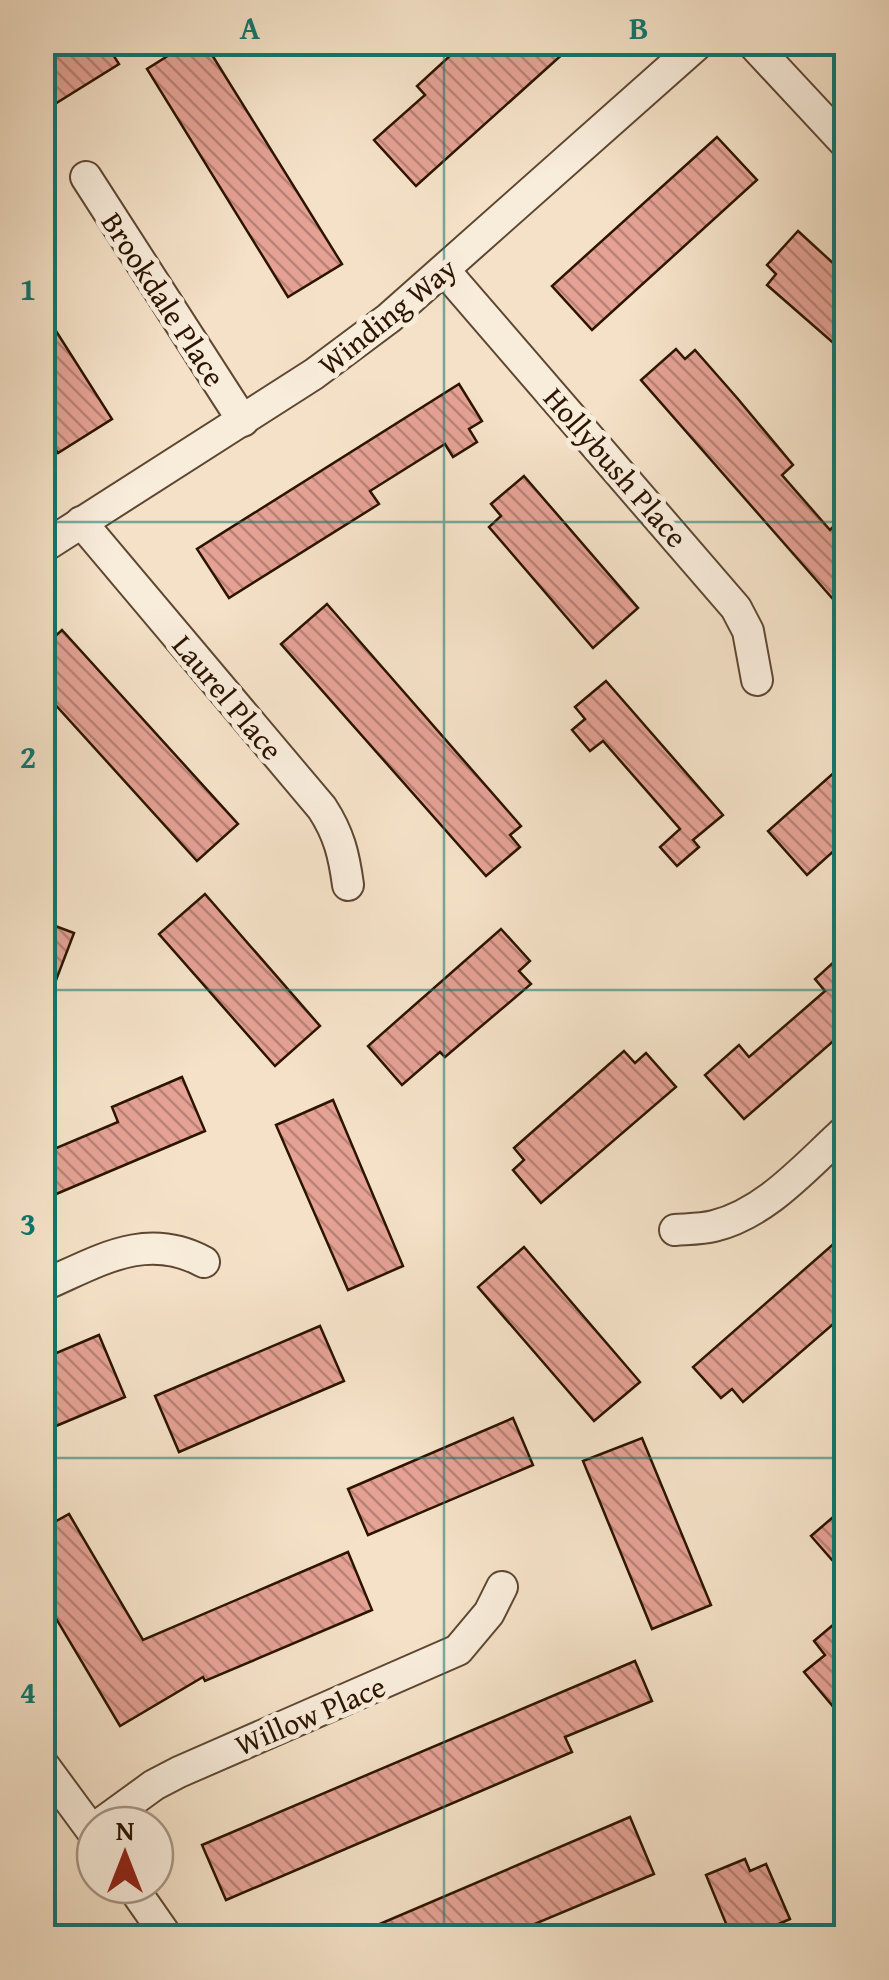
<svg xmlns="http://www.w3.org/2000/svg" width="889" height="1980" font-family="'Gentium Book Plus',serif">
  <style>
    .building { fill: url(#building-back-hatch); stroke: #2c1400; stroke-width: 2.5 }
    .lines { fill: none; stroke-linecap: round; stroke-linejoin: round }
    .street-casing { stroke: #5e4732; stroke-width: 34 }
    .street { stroke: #f8ecdb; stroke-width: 30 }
    .grid { fill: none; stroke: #0f766e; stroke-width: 2.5; stroke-opacity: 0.55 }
    .labels { text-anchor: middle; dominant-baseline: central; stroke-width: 10; stroke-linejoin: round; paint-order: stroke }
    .street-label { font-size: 30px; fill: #2c1400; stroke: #f8ecdb }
    .neatline { fill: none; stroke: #0f766e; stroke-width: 4 }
    .grid-label { font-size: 32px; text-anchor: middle; font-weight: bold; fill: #0f766e }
  </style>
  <defs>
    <pattern id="building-back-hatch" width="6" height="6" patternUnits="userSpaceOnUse" patternTransform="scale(2.5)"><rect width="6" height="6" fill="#e4a194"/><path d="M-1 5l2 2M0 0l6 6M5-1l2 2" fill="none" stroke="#b98276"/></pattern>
  </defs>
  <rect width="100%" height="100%" fill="#f4e1c7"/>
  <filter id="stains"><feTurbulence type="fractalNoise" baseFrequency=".002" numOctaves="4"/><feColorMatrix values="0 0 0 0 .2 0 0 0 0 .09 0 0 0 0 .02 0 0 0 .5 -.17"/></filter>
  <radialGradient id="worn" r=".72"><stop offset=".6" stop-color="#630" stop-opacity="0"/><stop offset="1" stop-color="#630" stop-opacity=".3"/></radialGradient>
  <g class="building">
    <path d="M42,42H105L119,64L42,112Z"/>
    <path d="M190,42H204L342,264L288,297L147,69Z"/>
    <path d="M465,42H576L416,186L374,140L425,95L417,86Z"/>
    <path d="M717,137L757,180L592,330L552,286Z"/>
    <path d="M798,231L846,275V354L767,285L776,274L767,265Z"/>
    <path d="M42,309L112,419L58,453L42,429Z"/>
    <path d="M676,349L685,359L695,350L738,399L793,465L782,475L830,530L846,514V614L641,380Z"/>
    <path d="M459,384L482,421L469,429L477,442L453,457L445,444L370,491L379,504L229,598L197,549Z"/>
    <path d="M524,476L638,608L593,648L489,527L501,516L491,504Z"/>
    <path d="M327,604L521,826L510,835L520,847L486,876L281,644Z"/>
    <path d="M62,630L238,824L197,861L42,690V648Z"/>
    <path d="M606,681L723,815L693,840L699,847L677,866L660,847L680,829L603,741L590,751L572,730L585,719L575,707Z"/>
    <path d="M846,762V840L807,875L768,831Z"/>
    <path d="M205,894L320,1026L275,1066L159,934Z"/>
    <path d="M42,921L74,933L45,1009L42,1008Z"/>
    <path d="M501,929L530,961L519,971L531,984L445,1057L440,1052L402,1085L368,1046Z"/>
    <path d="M846,951V1030L744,1119L705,1075L739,1045L749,1057L825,991L815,979Z"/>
    <path d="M624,1051L635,1063L646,1053L676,1087L541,1203L513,1170L524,1160L514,1148Z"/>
    <path d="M182,1077L205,1131L42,1200V1154L118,1122L112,1107Z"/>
    <path d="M333,1100L403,1266L348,1290L276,1125Z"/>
    <path d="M846,1233V1313L743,1402L732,1389L721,1398L693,1367Z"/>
    <path d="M524,1247L640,1382L594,1421L478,1287Z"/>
    <path d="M320,1326L344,1381L179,1452L155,1396Z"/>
    <path d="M99,1335L125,1397L56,1426L50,1411L42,1414V1359Z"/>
    <path d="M513,1418L533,1465L368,1535L348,1489Z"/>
    <path d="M642,1438L711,1605L652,1629L583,1461Z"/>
    <path d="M846,1506V1576L811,1536Z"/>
    <path d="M69,1514L143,1640L348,1552L372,1610L205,1681L203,1677L120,1726L42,1595V1529Z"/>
    <path d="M846,1614V1722L804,1672L825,1655L814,1641Z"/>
    <path d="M635,1661L652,1701L565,1737L572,1752L226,1900L202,1845Z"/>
    <path d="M630,1817L654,1874L501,1938H347Z"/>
    <path d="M745,1859L750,1871L766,1864L790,1919L774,1926L779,1938H732L706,1875Z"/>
  </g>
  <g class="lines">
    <defs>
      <g id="street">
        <path d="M751,42L846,144"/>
        <path d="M86,177L243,421"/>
        <path d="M445,271L736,608L748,631L757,680"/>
        <path d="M81,522L322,808C339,834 344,855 348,885"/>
        <path d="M42,548L314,374L389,318L700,42"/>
        <path d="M675,1230C688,1229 702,1229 714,1226C767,1213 807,1165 846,1130"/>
        <path d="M42,1286C98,1262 145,1230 204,1262"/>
        <path d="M42,1763L95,1835"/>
        <path d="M99,1825L154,1785L179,1772L458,1650L489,1613L502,1587"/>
        <path d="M131,1885L168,1938"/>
      </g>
    </defs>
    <use href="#street" class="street-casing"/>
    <use href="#street" class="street"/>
  </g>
  <path class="grid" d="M444,42V1938M42,522H846M42,990H846M42,1458H846"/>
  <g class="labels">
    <g class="street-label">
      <text transform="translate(164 299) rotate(57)">Brookdale Place</text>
      <text transform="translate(387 316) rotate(-39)">Winding Way</text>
      <text transform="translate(616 467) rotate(49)">Hollybush Place</text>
      <text transform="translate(228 697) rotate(50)">Laurel Place</text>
      <text transform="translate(310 1715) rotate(-23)">Willow Place</text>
    </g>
  </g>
  <rect width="889" height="1980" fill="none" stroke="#f4e1c7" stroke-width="110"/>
  <g transform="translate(125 1855)"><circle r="48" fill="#f8ecdb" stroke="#a69683" stroke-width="2.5"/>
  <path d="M0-8L18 38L0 25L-18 38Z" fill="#8f2418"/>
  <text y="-15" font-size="28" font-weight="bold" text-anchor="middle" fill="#2c1400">N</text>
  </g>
  <rect x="55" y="55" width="779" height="1870" class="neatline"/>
  <g class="grid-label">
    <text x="250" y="39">A</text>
    <text x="639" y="39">B</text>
    <text x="28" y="300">1</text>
    <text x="28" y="768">2</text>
    <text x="28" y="1235">3</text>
    <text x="28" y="1703">4</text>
  </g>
  <rect width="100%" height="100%" filter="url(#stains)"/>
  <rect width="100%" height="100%" fill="url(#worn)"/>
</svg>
